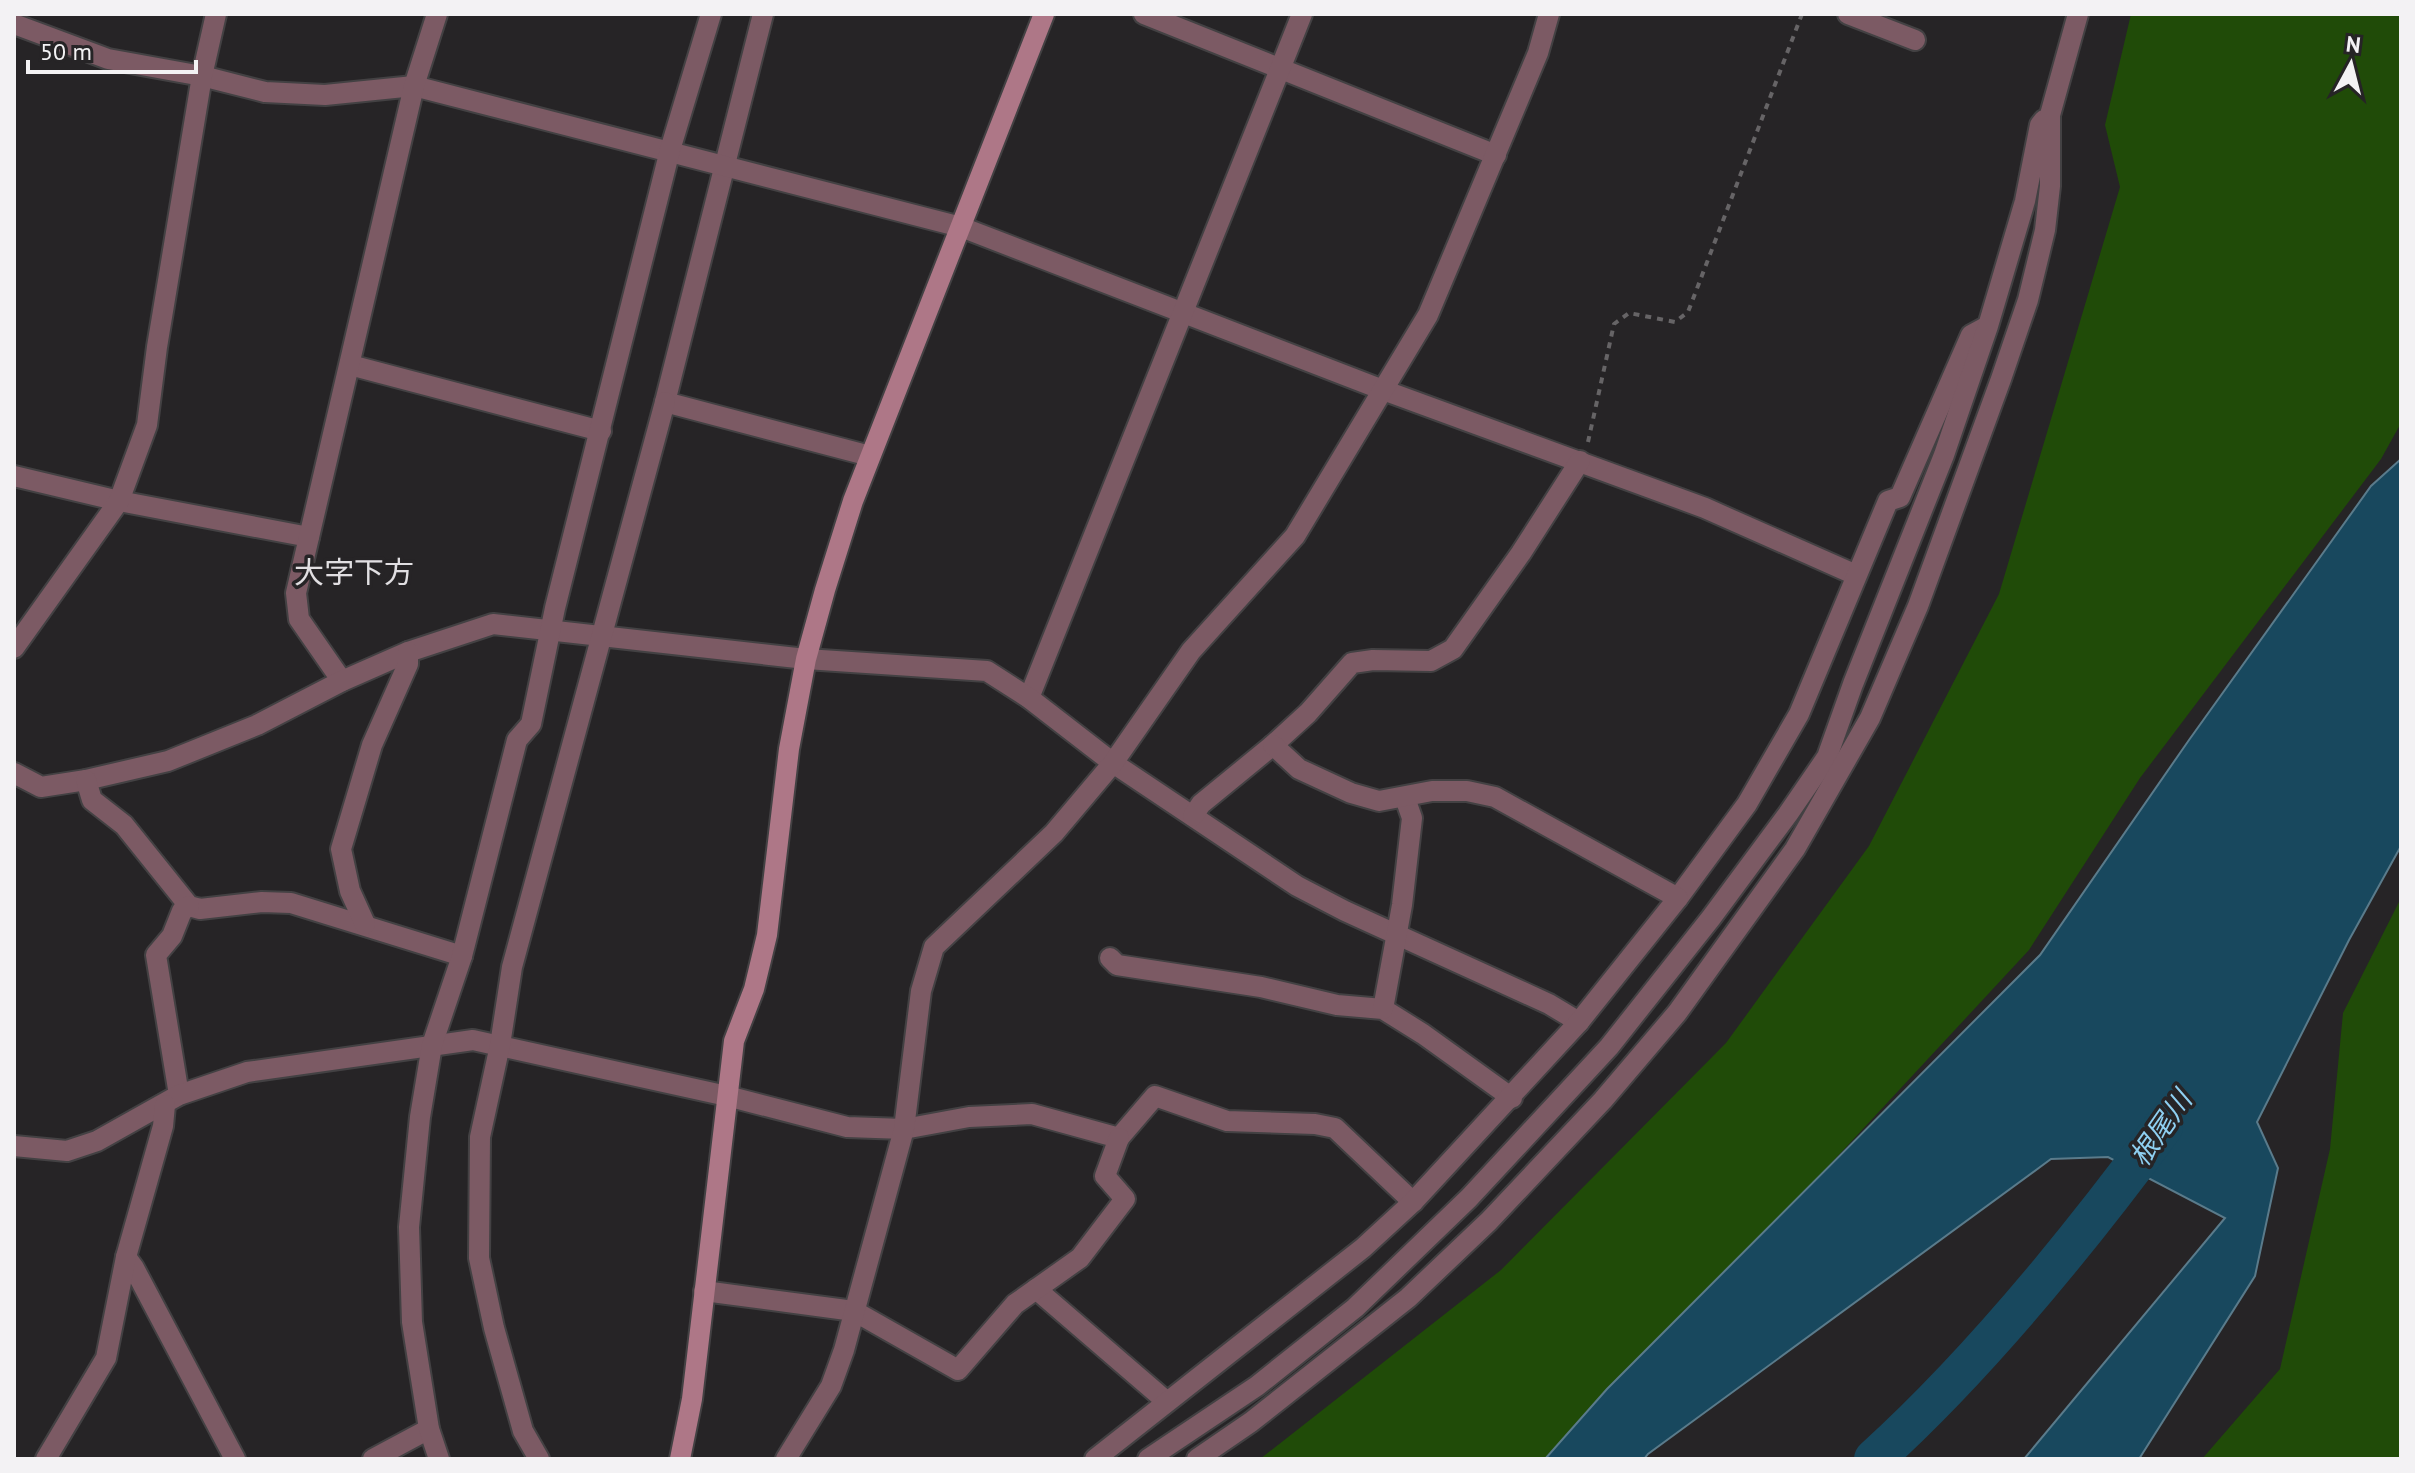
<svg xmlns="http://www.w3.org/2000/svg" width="2415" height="1473" font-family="'PT Sans','Noto Sans JP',sans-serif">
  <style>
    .green { fill: #204b08 }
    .water { fill: #18485e; stroke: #5a7b8b; stroke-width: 2 }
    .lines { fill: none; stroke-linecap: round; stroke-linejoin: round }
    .river { stroke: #18485e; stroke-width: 40 }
    .street-casing { stroke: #434143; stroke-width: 24 }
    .secondary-casing { stroke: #434143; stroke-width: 24 }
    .path { stroke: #666466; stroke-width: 4; stroke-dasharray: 6 6; stroke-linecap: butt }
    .street { stroke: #7c5a64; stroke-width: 20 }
    .secondary { stroke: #ae7787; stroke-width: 20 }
    .labels { text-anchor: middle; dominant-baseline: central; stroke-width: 7; stroke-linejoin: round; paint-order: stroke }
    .water-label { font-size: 28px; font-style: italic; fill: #8ecff1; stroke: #262426 }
    .quarter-label { font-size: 30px; fill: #e1dfe2; stroke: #262426 }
  </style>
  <rect width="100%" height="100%" fill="#262426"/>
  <g class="green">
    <path d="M2131,14H2401V423L2381,459L2140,778L2029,950L1630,1380L1564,1459H1260L1501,1270L1726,1043L1869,846L1999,594L2120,187L2105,125Z"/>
    <path d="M2401,898V1459H2202L2280,1369L2330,1149L2343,1013Z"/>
  </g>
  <path class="water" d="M2401,459V846L2349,940L2257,1122L2278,1168L2255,1276L2139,1459H2024L2225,1218L2108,1157L2051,1159L1648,1454L1644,1459H1545L1607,1389L2040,955L2189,740L2371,486Z"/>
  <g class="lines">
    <path class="river" d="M1874,1459C1980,1363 2078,1242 2163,1127"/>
    <defs>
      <g id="street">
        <path d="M763,14L665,402L870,456"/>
        <path d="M1144,14L1496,155"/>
        <path d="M1848,14L1915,40"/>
        <path d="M14,24L108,59L202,76L265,92L325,95L414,86L961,227L1383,390L1705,508L1856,575"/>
        <path d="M350,365L601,431"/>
        <path d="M14,476L119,501L309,537"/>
        <path d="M14,648L119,501L147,425L157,347L202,76L216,14"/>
        <path d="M342,681L299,619L296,593L414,86L437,14"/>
        <path d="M1029,698L1302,14"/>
        <path d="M14,773L41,787L86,780L168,761L257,725L342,681L408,652L493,624L806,659L987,671L1029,698L1113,763L1297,886L1345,911L1549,1004L1579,1022"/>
        <path d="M86,780L92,800L124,825L189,906L200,909L262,902L291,903L462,956"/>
        <path d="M1193,816L1201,804L1273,745L1308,713L1352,663L1373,660L1431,661L1453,649L1521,553L1580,461"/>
        <path d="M1678,898L1747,804L1799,714L1888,501L1900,497L1971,335L1984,328"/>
        <path d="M365,924L350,891L341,849L372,745L408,664V652"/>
        <path d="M1110,958L1117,965L1261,987L1337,1005L1383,1009L1423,1034L1512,1098"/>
        <path d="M1383,1009L1402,905L1412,818L1405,798"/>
        <path d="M179,1095L156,955L172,936L182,911L189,906"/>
        <path d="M14,1146L67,1151L97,1141L179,1095L247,1072L473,1040L727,1096L847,1127L904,1129L969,1117L1032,1114L1119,1138L1155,1096L1227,1121L1315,1124L1335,1128L1413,1202"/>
        <path d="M126,1257L134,1268L235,1459"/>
        <path d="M1036,1289L1166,1401"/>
        <path d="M704,1291L854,1311L958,1370L1015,1304L1080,1258L1125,1199L1105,1176L1119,1138"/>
        <path d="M46,1459L106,1358L126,1257L163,1126L165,1105"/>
        <path d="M373,1459L429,1429"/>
        <path d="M439,1459L429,1429L412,1322L409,1227L420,1117L432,1045L462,956L517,740L531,724L555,608L670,150L711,14"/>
        <path d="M539,1459L523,1431L494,1328L479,1258L480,1137L500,1045L512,967L665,402"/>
        <path d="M786,1459L831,1386L844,1350L904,1129L921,991L934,947L1054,833L1113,763L1191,651L1295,536L1428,315L1538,53L1549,14"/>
        <path d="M1095,1459L1363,1248L1413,1202L1579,1022L1678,898L1495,797L1467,791H1432L1379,801L1351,793L1299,769L1273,745"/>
        <path d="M1148,1459L1257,1386L1355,1308L1469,1198L1609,1047L1711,918L1788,814L1827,757L1853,684L1944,455L1988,326L2025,201L2040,125L2044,120"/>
        <path d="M1197,1459L1251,1422L1408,1298L1489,1221L1603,1100L1677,1013L1795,849L1870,718L1918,606L2001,379L2028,300L2045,230L2050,186V115L2078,14"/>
      </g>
      <path id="secondary" d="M680,1459L692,1399L734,1041L754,989L767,935L789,749L806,659L825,590L853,501L1044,14"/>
    </defs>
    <use href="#street" class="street-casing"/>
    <use href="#secondary" class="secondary-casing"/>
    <path class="path" d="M1588,442L1614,324L1629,313L1675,322L1688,312L1802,14"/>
    <use href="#street" class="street"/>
    <use href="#secondary" class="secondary"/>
  </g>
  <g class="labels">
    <g class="water-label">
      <text transform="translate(2160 1128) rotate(-55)">根尾川</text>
    </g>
    <g class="quarter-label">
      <text x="354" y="571">大字下方</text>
    </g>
  </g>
  <rect width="2415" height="1473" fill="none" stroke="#f3f2f4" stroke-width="32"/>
  <g transform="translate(2351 64) rotate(7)" stroke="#262426" stroke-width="6" paint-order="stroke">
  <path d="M0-6L14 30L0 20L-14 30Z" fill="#f3f2f4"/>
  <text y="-12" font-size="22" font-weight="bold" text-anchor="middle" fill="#f3f2f4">N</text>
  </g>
  <path d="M28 60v12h168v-12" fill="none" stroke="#f3f2f4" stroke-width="4"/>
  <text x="40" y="60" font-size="24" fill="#f3f2f4" stroke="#262426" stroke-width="6" paint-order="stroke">50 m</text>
</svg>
